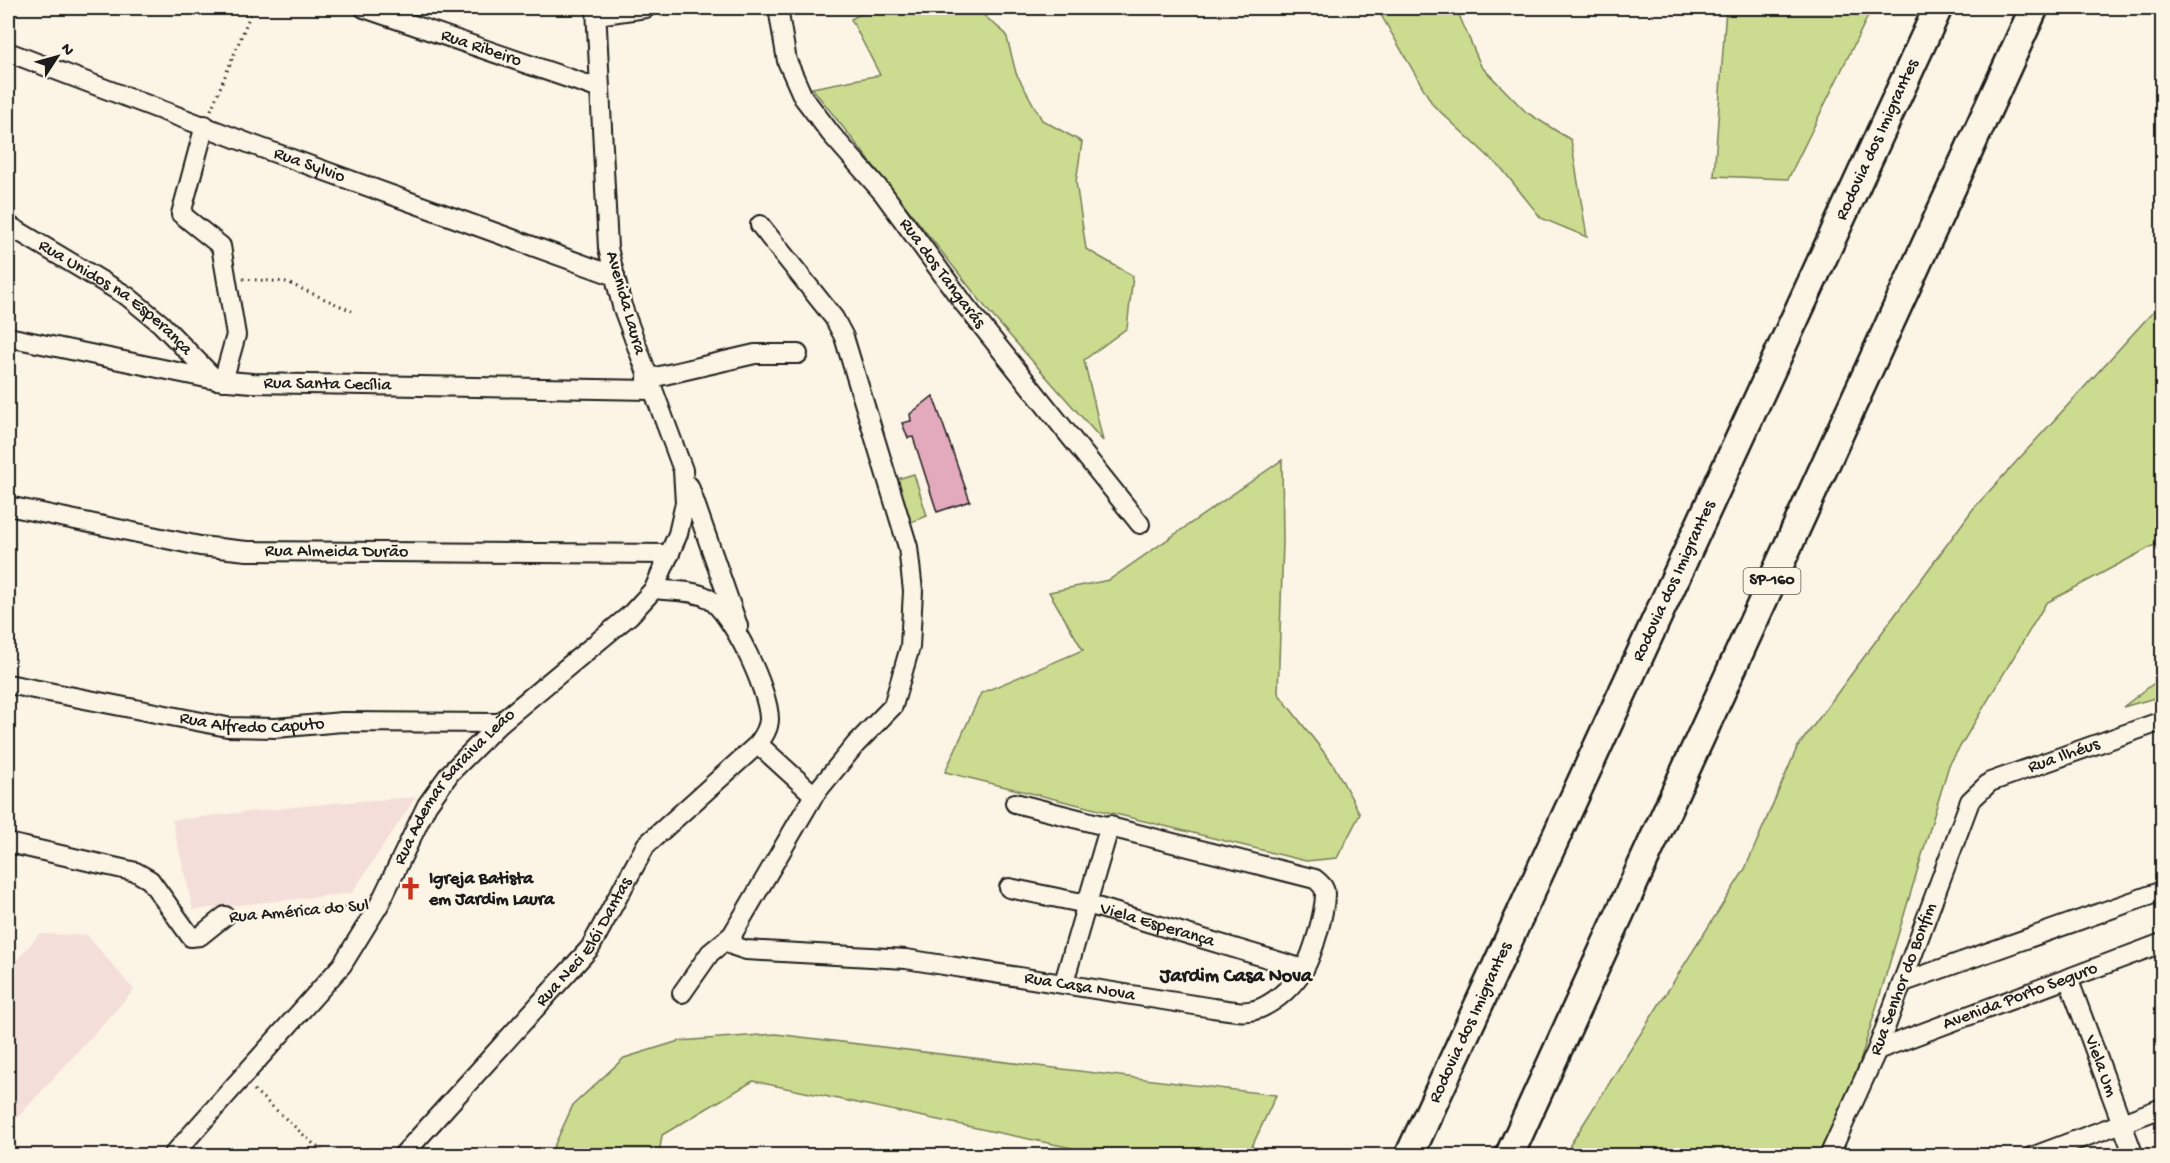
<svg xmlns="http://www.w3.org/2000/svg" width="2170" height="1163" font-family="'Gochi Hand',sans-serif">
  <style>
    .built { fill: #f4ded9 }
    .green { fill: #cbdc90; stroke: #747c56; stroke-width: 1.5 }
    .building { fill: #e2aabc; stroke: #1c1c1c; stroke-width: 1.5 }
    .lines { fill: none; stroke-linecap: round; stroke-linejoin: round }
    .minor-casing { stroke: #1c1c1c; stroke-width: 22 }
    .highway-casing { stroke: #1c1c1c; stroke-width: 32 }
    .path { stroke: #1c1c1c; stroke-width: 3; stroke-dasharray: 1.5 4.5; stroke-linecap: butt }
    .minor { stroke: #fcf5e5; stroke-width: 18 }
    .highway { stroke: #fcf5e5; stroke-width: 27 }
    .labels { text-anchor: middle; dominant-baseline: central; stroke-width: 4.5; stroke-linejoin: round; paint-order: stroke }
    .shield { fill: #fcf5e5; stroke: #5f5d58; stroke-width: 1.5 }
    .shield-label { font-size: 16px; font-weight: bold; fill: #1c1c1c }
    .street-label { font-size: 18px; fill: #1c1c1c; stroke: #fcf5e5 }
    .poi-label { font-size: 18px; font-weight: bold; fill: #1c1c1c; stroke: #fcf5e5; text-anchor: start }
    .neighbourhood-label { font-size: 20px; font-weight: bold; fill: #1c1c1c; stroke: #fcf5e5 }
  </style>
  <rect width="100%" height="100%" fill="#fcf5e5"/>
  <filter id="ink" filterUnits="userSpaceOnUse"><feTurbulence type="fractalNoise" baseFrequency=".0167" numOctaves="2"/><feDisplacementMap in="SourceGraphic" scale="12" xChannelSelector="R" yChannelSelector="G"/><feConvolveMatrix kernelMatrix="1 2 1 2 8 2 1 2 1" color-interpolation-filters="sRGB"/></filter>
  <g filter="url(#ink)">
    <g class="built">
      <path d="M416,797L352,893L193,910L172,820L332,803Z"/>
      <path d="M39,934L87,935L134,990L8,1128V971Z"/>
    </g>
    <g class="green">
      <path d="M872,8H975L1006,34L1016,73L1042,120L1082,142L1076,182L1086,249L1133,276L1127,328L1084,360L1103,441L990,313L812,88L880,75L851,19Z"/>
      <path d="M1377,8H1456L1481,66L1526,112L1571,140L1587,237L1541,218L1502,169L1433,105Z"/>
      <path d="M1726,8H1872L1788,179L1714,176Z"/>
      <path d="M2162,302V541L2046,603L1949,765L1832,1155L1567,1156L1570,1145L1745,869L1797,748L1973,509Z"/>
      <path d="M1282,460L1283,542L1278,693L1333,764L1360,814L1337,858L1306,861L945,772L981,693L1083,650L1049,592L1109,580Z"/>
      <path d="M914,474L927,516L908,523L894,480Z"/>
      <path d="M2162,677V696L2123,707Z"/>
      <path d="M776,1034L1276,1095L1248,1155H1105L753,1081L662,1135L659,1155H550L573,1105L624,1058L679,1041Z"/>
    </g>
    <path class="building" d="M933,396L970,501L937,512L913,437L908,438L902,423L911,421L910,414Z"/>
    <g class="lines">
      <defs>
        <g id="minor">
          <path id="s1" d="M364,8L600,89"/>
          <path id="s2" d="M778,8L787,61L803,97L831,134L883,193L965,305L1140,524"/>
          <path d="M597,15L646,8"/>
          <path id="s3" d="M8,52L256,146L615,276"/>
          <path d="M205,125L181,214L221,246L236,335L223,381"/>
          <path id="s4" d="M8,225L127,296L160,323L216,380"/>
          <path id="s5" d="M8,337L216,380L252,383L651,390"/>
          <path d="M647,379L755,354H798"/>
          <path d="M689,486L738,626"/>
          <path id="s6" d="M8,506L200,546L247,551L670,554"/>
          <path id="s7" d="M8,684L227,727L276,728L342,722L500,723"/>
          <path d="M758,744L814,795"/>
          <path d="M8,843L136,872L150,880L191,937L200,936L225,916"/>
          <path id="s8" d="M1009,888L1087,904L1304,969"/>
          <path id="s9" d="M732,935L734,946L746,950L906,959L1213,1008C1229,1010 1248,1015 1263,1007C1279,999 1294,984 1304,969C1313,954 1325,912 1325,894C1325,887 1320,883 1315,879L1015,803"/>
          <path id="s10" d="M2068,978L2134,1156"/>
          <path d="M1064,982L1110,825"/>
          <path d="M1904,982L2162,891"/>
          <path d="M682,993L710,953L732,935L814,795L856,744L893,706L910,647L913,591L908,547L844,337L834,318L760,225"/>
          <path id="s11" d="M1877,1050L2162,943"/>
          <path id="s12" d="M172,1156L342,965L379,905L427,805L450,773L500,723L630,615L654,589L678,534L685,503L683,470L622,306L608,248L596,8"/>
          <path id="s13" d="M402,1156L590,948L646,845L758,744C763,737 769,729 769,719C769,691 732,612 708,598C693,590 671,591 654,589"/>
          <path id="s14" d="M1829,1156L1877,1050L1970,801L1990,782L2162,721"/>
          <path d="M2034,1156L2162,1108"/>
        </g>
        <g id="highway">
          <path id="s15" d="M1409,1156L1938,8"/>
          <path d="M1509,1156L2034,8"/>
        </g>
      </defs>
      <use href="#minor" class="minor-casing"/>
      <use href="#highway" class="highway-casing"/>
      <g class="path">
        <path d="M211,110L253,8"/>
        <path d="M243,279L286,282L352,311"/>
        <path d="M243,915L359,906"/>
        <path d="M254,1090L327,1156"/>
      </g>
      <use href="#minor" class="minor"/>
      <use href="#highway" class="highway"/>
    </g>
  </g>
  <defs>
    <symbol id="church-bare" viewBox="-9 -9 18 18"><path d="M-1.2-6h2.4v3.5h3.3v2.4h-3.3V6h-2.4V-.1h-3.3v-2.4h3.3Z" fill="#c8321e" stroke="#fcf5e5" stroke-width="2.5" paint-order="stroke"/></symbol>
  </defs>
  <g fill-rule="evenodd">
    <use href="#church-bare" x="394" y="872" width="33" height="33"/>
  </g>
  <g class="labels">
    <rect class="shield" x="1743.5" y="568" width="57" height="26" rx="4.5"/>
    <g class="shield-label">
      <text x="1772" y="581">SP-160</text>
    </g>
    <g class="street-label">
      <text stroke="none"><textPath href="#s1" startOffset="124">Rua Ribeiro</textPath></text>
      <text stroke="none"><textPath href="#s15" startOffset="1119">Rodovia dos Imigrantes</textPath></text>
      <text stroke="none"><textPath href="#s3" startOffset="322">Rua Sylvio</textPath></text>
      <text stroke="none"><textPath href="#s2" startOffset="318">Rua dos Tangarás</textPath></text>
      <text stroke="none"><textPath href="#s4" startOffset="130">Rua Unidos na Esperança</textPath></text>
      <text transform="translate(625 303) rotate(74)">Avenida Laura</text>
      <text stroke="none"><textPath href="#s5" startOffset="324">Rua Santa Cecília</textPath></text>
      <text stroke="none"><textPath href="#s6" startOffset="333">Rua Almeida Durão</textPath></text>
      <text stroke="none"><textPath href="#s15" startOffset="633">Rodovia dos Imigrantes</textPath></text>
      <text stroke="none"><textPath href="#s7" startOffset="248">Rua Alfredo Caputo</textPath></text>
      <text stroke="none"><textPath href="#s14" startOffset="488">Rua Ilhéus</textPath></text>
      <text stroke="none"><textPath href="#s12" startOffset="468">Rua Ademar Saraiva Leão</textPath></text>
      <text transform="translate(299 912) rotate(-5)">Rua América do Sul</text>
      <text stroke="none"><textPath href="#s8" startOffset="153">Viela Esperança</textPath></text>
      <text stroke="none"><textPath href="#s13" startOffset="282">Rua Neci Elói Dantas</textPath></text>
      <text stroke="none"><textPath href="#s14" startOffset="192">Rua Senhor do Bonfim</textPath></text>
      <text stroke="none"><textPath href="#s9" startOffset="360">Rua Casa Nova</textPath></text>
      <text stroke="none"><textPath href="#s11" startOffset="153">Avenida Porto Seguro</textPath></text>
      <text stroke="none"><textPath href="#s15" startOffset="147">Rodovia dos Imigrantes</textPath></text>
      <text stroke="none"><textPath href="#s10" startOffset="94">Viela Um</textPath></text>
    </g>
    <g class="poi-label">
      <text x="429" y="879">Igreja Batista<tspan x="429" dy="21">em Jardim Laura</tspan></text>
    </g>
    <g class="neighbourhood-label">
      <text x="1236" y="977">Jardim Casa Nova</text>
    </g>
  </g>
  <rect width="2170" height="1163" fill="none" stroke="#fcf5e5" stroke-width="30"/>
  <rect x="15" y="15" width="2140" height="1133" fill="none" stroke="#1c1c1c" stroke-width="2" filter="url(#ink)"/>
  <g transform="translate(57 57) rotate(54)" stroke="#fcf5e5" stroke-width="4.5" paint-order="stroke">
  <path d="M0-4.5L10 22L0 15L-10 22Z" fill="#1c1c1c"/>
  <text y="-9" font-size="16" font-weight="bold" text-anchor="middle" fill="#1c1c1c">N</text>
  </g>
</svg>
